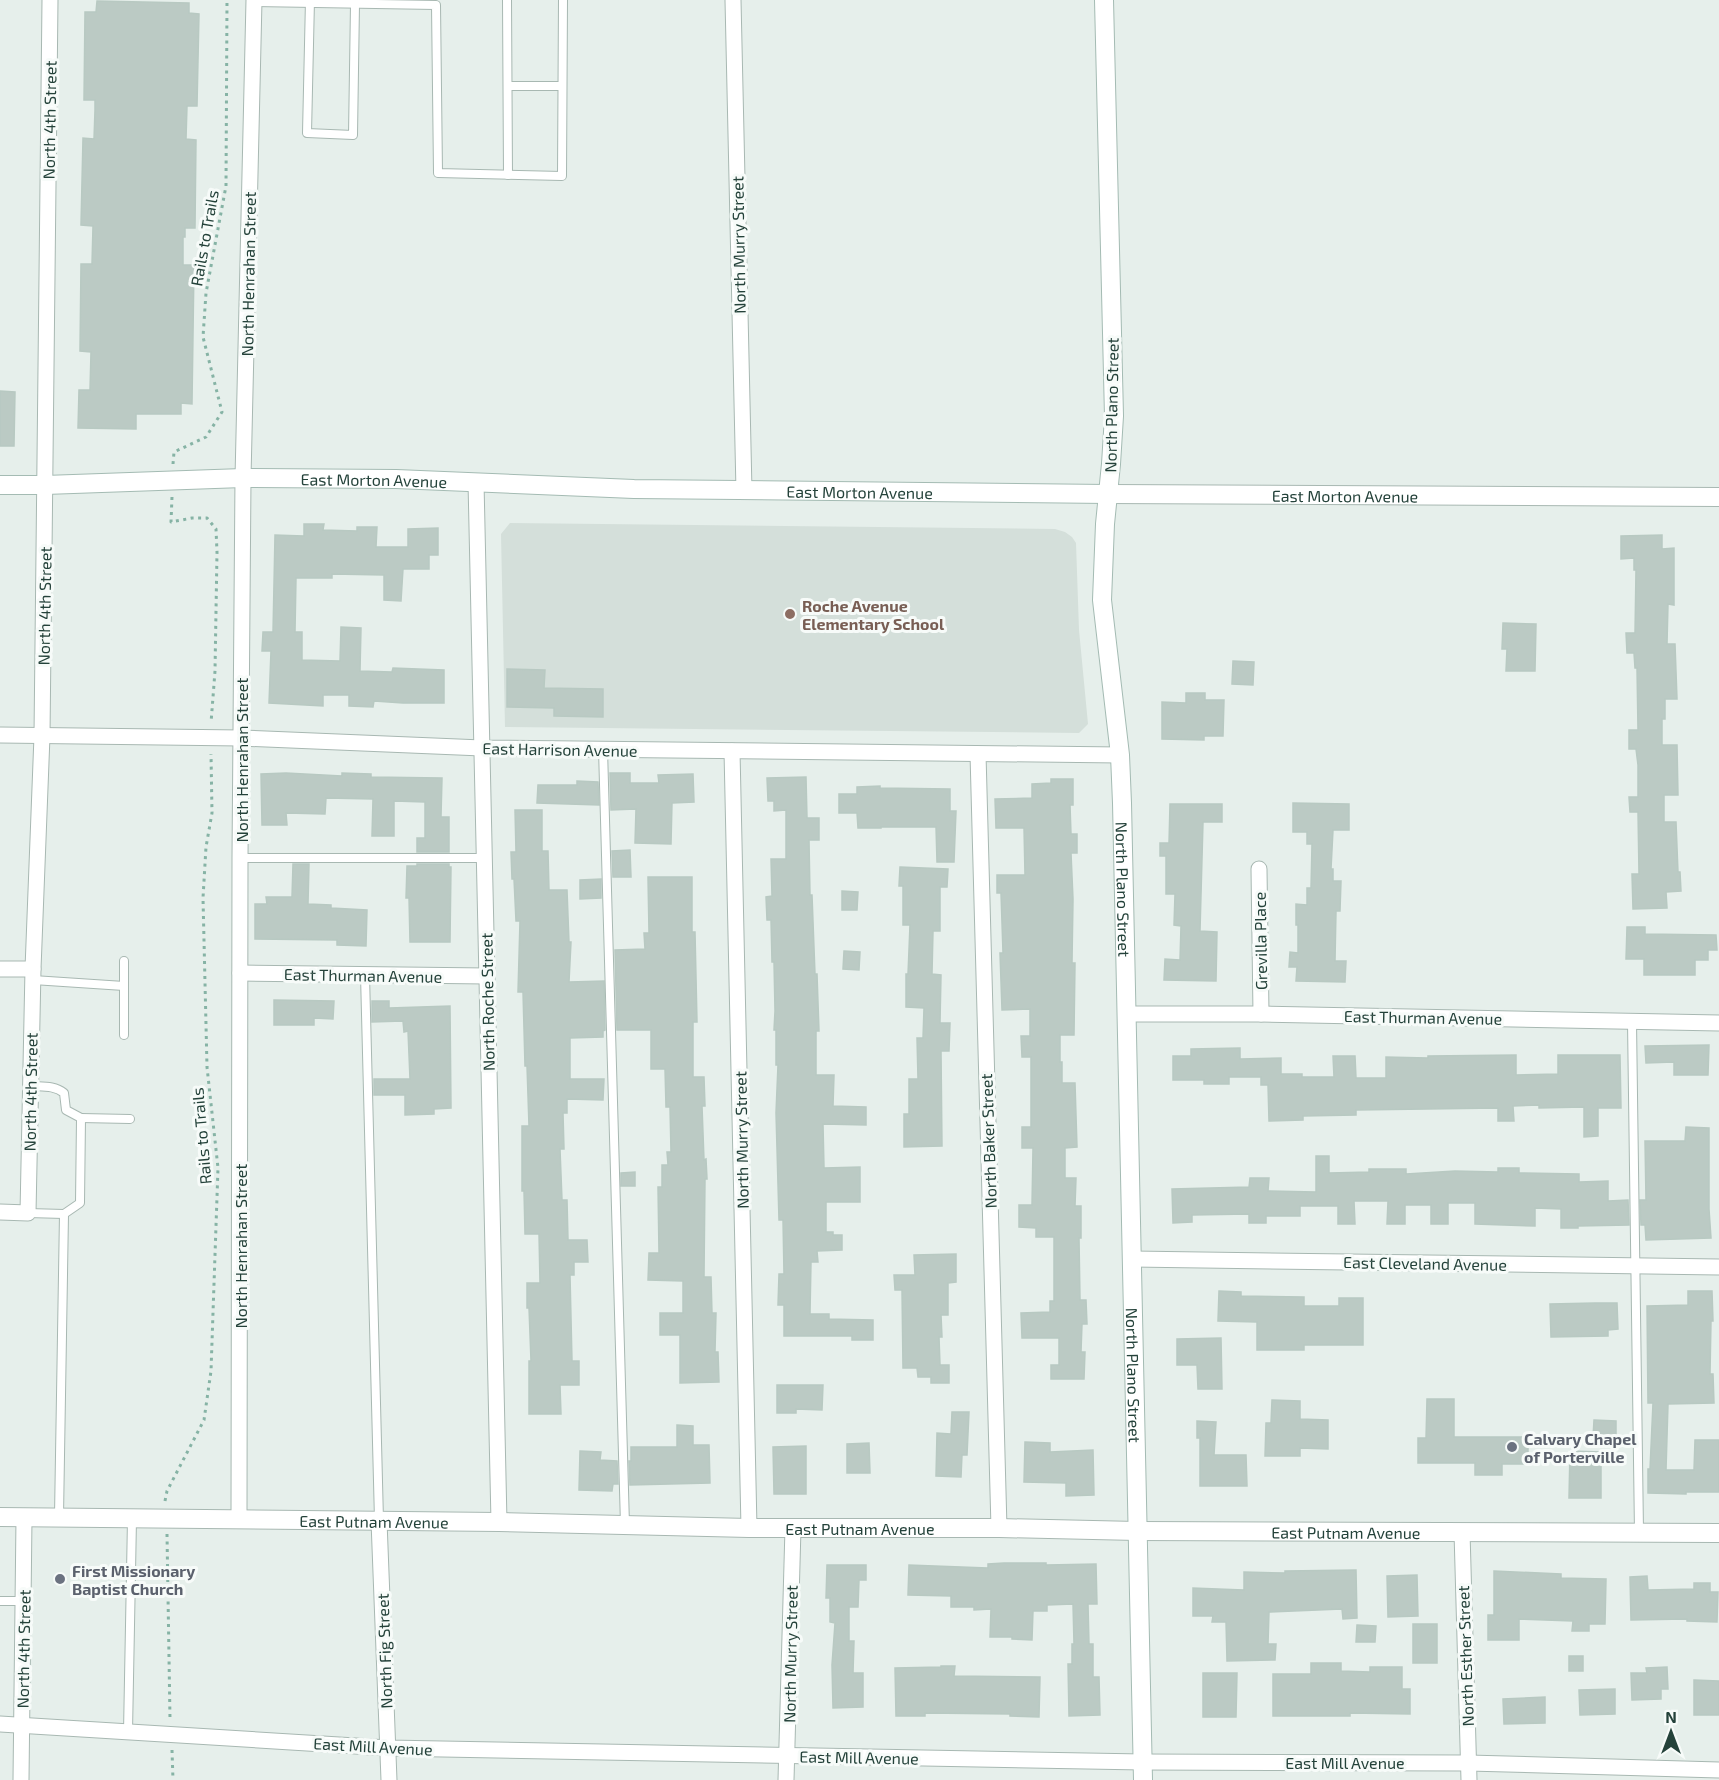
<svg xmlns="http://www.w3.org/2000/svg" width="1719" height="1780" font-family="'Exo 2',sans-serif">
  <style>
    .built { fill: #d4dfda }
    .building { fill: #bbcac4; stroke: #b8c9c2; stroke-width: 1.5 }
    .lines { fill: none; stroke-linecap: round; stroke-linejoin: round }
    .service-casing { stroke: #a8b8b2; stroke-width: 10 }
    .minor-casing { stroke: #a8b8b2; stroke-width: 17 }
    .tertiary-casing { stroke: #a8b8b2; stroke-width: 20 }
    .secondary-casing { stroke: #a4bbb3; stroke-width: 20 }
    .path { stroke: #86b3a5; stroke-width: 3; stroke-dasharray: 3 4.5; stroke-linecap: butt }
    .service { stroke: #fff; stroke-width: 8 }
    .minor { stroke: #fff; stroke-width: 15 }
    .tertiary { stroke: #fff; stroke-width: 18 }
    .secondary { stroke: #fff; stroke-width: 18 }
    .education-dot { fill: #8d6e63; stroke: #f7fbf9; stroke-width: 2 }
    .worship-dot { fill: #6b7280; stroke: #f7fbf9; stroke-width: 2 }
    .labels { text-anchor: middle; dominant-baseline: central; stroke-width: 6; stroke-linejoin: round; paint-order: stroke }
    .street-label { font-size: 16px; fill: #24423a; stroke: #f7fbf9 }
    .education-label { font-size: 16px; font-weight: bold; fill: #785e54; stroke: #f7fbf9; text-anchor: start }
    .worship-label { font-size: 16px; font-weight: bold; fill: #5b616d; stroke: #f7fbf9; text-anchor: start }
  </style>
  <rect width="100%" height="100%" fill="#e6efeb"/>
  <path class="built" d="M510,523L1055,529L1065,532L1072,537L1076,543L1079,630L1088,724L1079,733L505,727L501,534Z"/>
  <g class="building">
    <path d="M97,1L189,3V13L199,14L197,106H187L186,139L196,140L195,228H185V237H183V265H194L192,404L181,403V414H136V429L78,428L79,390H90L91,352L80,351L81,264H92L93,226L81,225L83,138L94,139L95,110V100H84L85,12H96Z"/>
    <path d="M0,391L15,392L14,446H0Z"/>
    <path d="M304,524H324L323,530L357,531V527H377L376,547H408V529L438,528V555H429V569H403L401,601L384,600V575L332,574V578H296L295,632H302V660L340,661L341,627L361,628L360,671L392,672L393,668L444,670V703H403L374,701L373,707L349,706V695H323V706L269,703L271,651H262L263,632H273L275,535L304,536Z"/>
    <path d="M1662,535V549L1674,548V605L1668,604L1667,644H1675L1677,699H1665V719H1662V745H1677L1678,795H1664V822H1676L1678,872H1680L1681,891L1666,892L1667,908L1633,909L1632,874H1639L1638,812H1630L1629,797H1638V765L1636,749H1629V730H1638L1637,668H1635L1634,653H1627L1626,633H1635L1636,570H1634V558L1621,559V536Z"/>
    <path d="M1503,623L1536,624L1535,671H1506L1507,649H1502Z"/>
    <path d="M1233,661L1254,662L1253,685L1232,684Z"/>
    <path d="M507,669L545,670L544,688L603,689V717L554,716V708L507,707Z"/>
    <path d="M1186,693H1205V700H1224L1223,736H1204V740L1162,739V702L1186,703Z"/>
    <path d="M286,773L342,776V773L371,774V777L442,778L441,817H449V852H417V838H425V802L394,801V836H372L373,799L326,798L325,814L286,813L287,825H262L261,774Z"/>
    <path d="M610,773H630V783H659L658,775L693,774L694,802L672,803L671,844L635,843L636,809L611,810Z"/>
    <path d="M806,777L807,818H819V840H809L810,895H812L815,974H817L819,1031H816V1075H834L833,1106L866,1107V1125L823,1124L824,1168L860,1167V1202H826V1232H833V1235H842V1250L817,1251L818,1262H811L810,1314H829V1319L873,1320V1340H852V1336H784V1305H778L779,1274H784L783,1220H779L776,1113L778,1065H776V1030H774L775,1011L774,962H772L771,920H767L766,897L772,896L771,859H786V810L774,811V801H768L767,778Z"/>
    <path d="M1051,779H1073V805H1070L1071,834H1077V853H1071L1073,899L1072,963H1075L1074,1035H1060V1062H1062V1083H1075L1077,1147L1065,1148V1178H1076L1075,1206H1081V1238H1079L1080,1300H1086L1087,1324H1082L1081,1352H1085L1084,1379H1051V1365H1059V1338H1022L1021,1313L1050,1312V1301H1054V1237H1036V1228L1019,1227V1205H1032L1033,1148H1022V1127H1031V1057H1022L1021,1036H1030V1009L1002,1010L1000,953H1003L1001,893H997V875H1025L1024,828H996L995,799L1032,798V784L1051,783Z"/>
    <path d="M577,781L598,782L599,805L537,803L538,785H577Z"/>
    <path d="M880,786V788L950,789V811H956L954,862H937L936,827H881V828H858L857,813H839V794H857V787Z"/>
    <path d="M1293,803L1349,804V830H1333L1331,869H1333V881H1341L1340,911H1336L1335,961H1346L1345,982L1296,981L1297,967H1289L1290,952L1298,953V925H1296V904L1307,905V888H1311L1312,844H1307V832H1293Z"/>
    <path d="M1170,804H1222V822H1203L1200,931L1217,932L1216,981L1164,980L1165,959L1180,960L1181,926L1174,925L1175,894H1166V856H1160V843H1169Z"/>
    <path d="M515,810H542V851H548L549,890H567L569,942H571L569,982L604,981L605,1030L603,1031V1037L570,1038V1079H604L603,1100L567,1099V1113H563L564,1149H560L562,1200H567L568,1240H587L588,1262H574V1275H570L572,1361H579V1385H560L561,1414H529V1361H531L529,1308H527V1283H540L539,1234H525L524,1191H522V1126H529L527,1066H525L523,992H518L520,921H516L514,879H512L511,852H516Z"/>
    <path d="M630,850L631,877H613L612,851Z"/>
    <path d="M293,864H309L308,904L331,905V908L367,910L366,946L337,945V940L255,939V904H267L266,897H292Z"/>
    <path d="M417,864H449V867H451L450,942H410L409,898H406L407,866H417Z"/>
    <path d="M900,867L948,869L947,887H940V931H933L932,974L941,975L940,1023H950L949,1051H941L942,1146L904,1147V1114H909V1079H918L917,1038H923L924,1008L906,1007V974H908L910,925H903V886H899Z"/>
    <path d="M648,877H692V932H695L697,1022H693V1077H704L705,1106H702L704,1160L706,1159L707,1179H705L704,1277H711L712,1313H716L715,1352H718L719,1382L680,1383V1335H660V1313H683V1281L648,1280L649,1253H659L658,1187H662V1165H668L667,1152H671L670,1107H666L665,1069H651V1030H617L615,950L645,949L644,933H649Z"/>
    <path d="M601,879V898L580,899V880Z"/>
    <path d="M842,891L858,892L857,910H842Z"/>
    <path d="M1627,927H1645V934L1716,935L1717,950H1708V960H1695V975H1644V959H1626Z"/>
    <path d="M844,951L860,952L859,970L843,969Z"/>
    <path d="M274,1000L334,1001L333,1019L314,1018V1025H274Z"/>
    <path d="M372,1001H389V1008L450,1006L451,1108L434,1109V1114L405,1115V1095H374V1079H410L408,1031L404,1032L403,1021L372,1022Z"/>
    <path d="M1709,1045L1708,1075H1674V1062L1646,1063L1645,1046Z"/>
    <path d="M1240,1048V1059L1281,1058V1074H1302V1077H1334L1333,1056H1355L1356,1078H1386V1057L1428,1058V1056L1516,1055V1075L1558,1074V1055H1620L1621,1108H1598V1136L1584,1137V1107L1539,1108V1105L1513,1106L1514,1121H1498V1108L1356,1110V1115L1303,1116V1120L1269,1121L1268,1085H1261V1077H1229V1084H1204V1080H1173V1056H1191V1049Z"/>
    <path d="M1686,1127L1709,1128V1209L1711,1238L1646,1240L1645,1225H1641L1640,1200H1646L1645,1141H1685Z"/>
    <path d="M1316,1156H1329V1173L1369,1172V1169H1406V1174L1455,1171L1498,1172V1168H1519V1173L1579,1174V1182L1608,1181V1201L1628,1200L1629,1225L1578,1226V1228H1561V1209L1535,1208V1226L1475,1224V1203H1448V1224H1431V1205H1405V1224H1387L1388,1201H1354L1355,1224H1338V1206H1300V1216H1266V1223H1249V1214L1192,1215V1222L1173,1223L1172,1189L1249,1187L1250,1178H1269L1268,1191L1316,1192Z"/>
    <path d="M635,1172V1186H621V1173Z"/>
    <path d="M956,1254V1282L948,1283V1315H941L942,1337H939L940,1365H949V1383H931V1377H918L917,1368H903L902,1290H895L894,1275H915L914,1255Z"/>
    <path d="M1219,1291L1241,1292V1296L1304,1297V1306H1339V1298H1363V1345H1304V1350H1257V1322L1218,1321Z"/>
    <path d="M1688,1291H1712L1713,1321H1711L1710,1374H1713L1714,1403L1668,1404L1666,1470H1694L1695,1440H1719V1492H1686V1494L1648,1493V1469H1650L1653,1403H1648L1647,1306L1688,1305Z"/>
    <path d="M1595,1303H1617L1618,1329L1608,1330V1336L1551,1337L1550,1304Z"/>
    <path d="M1221,1338L1222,1389H1198L1197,1365H1177V1339Z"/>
    <path d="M777,1385H823L822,1410L796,1409V1413H777Z"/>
    <path d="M1427,1399H1454V1437H1528V1464H1502V1475H1475V1463H1418V1438H1426Z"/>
    <path d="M1272,1400L1300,1401V1419L1328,1420V1449L1300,1448V1456H1265L1266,1423H1271Z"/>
    <path d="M952,1412H969L967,1455H962L961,1477L936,1476L937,1433L951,1434Z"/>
    <path d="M1594,1420L1616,1421V1438H1593Z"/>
    <path d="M1197,1421L1216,1422L1214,1455H1246L1247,1486H1200V1438H1197Z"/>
    <path d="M677,1425L693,1426V1445H709L710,1483L630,1485L629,1461H631V1447H677Z"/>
    <path d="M1025,1442L1050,1443V1452L1093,1450L1094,1495L1066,1496V1483L1024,1482Z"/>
    <path d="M869,1443L870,1473H847V1444Z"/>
    <path d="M806,1446V1494H774L773,1447Z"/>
    <path d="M580,1451L601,1452L600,1460L617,1461L618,1484H613L612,1491L579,1490Z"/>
    <path d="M1570,1451L1601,1452V1498H1569Z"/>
    <path d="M1004,1563H1046V1565L1096,1564L1097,1604H1088L1089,1644H1093V1677H1099L1100,1715L1069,1716L1068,1664H1072V1644H1074L1073,1604L1047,1605V1611H1033L1032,1640L1012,1639V1637H990L991,1609L974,1610V1607H951V1596L908,1595L909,1565L988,1568V1564Z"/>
    <path d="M827,1565H866V1580H859L858,1607H849V1641H854L853,1673H863V1707L833,1708L832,1665L835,1623L830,1622V1598H826Z"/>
    <path d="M1356,1570L1357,1618L1343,1619L1342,1609L1269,1612L1268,1644H1276L1275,1660L1227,1661L1226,1622H1212L1213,1616H1193V1588L1244,1590V1572L1285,1573V1571Z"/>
    <path d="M1494,1571L1561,1574V1578L1606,1579L1605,1624H1589V1631H1572L1573,1621L1519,1619V1640H1488V1615H1494Z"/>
    <path d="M1417,1575L1418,1616L1388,1617L1387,1576Z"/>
    <path d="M1647,1576L1648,1590L1694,1589V1583H1710V1592H1718L1717,1622L1687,1621V1619L1631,1620L1630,1577Z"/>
    <rect x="1413" y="1624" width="24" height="39"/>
    <path d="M1357,1625L1376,1626L1375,1642H1356Z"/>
    <rect x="1569" y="1656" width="14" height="15"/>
    <path d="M1311,1663H1341V1671L1370,1672V1667H1402V1689H1410V1714L1350,1713V1716H1273V1674H1311Z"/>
    <path d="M941,1666H955L954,1676L1040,1677L1039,1717L1010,1716V1714L925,1713V1716H896L895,1668L941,1667Z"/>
    <path d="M1667,1667L1668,1689H1661V1699L1632,1700L1631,1673H1647L1646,1668Z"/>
    <path d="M1203,1673H1237L1236,1717H1203Z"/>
    <path d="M1694,1680L1719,1681V1715H1694Z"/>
    <path d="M1615,1689V1714L1580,1715L1579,1690Z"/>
    <path d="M1545,1697V1723L1504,1724L1503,1699Z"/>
  </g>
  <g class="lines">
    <defs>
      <g id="service">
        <path d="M310,0L307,133L353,135L355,4"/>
        <path d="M507,0L508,175"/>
        <path d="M254,2L436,5L438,173L562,176L563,0"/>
        <path d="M508,86H562"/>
        <path d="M603,749L625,1525"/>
        <path d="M240,858H484"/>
        <path d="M365,975L379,1520"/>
        <path d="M33,980L124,986V961"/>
        <path d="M1632,1022L1639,1532"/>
        <path d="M124,1035V986"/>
        <path d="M81,1118L130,1119"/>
        <path d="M28,1213L64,1214L80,1203L81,1118L66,1110L64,1093C54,1085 42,1087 30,1086"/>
        <path d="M59,1516L64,1214"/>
        <path d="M0,1601H23"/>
        <path d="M128,1732L132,1519"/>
      </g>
      <g id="minor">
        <path d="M733,0L744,491"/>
        <path d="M476,482L499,1522"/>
        <path d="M0,735L241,738L482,748L1120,755"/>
        <path d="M732,751L749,1528"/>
        <path d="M978,754L999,1528"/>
        <path d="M1259,869L1261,1014"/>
        <path d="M0,969H33"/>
        <path d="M240,973L487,976"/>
        <path d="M1127,1014H1261L1719,1023"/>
        <path d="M0,1212L28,1213L33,969L42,736L50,0"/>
        <path d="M1132,1259L1719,1267"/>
        <path d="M239,1520L240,858L243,478L254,0"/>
        <path d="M379,1521L389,1780"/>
        <path d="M1462,1532L1469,1780"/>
        <path d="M0,1724L388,1748L1143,1762L1468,1763L1719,1770"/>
        <path d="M21,1780L24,1518"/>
        <path d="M786,1780L793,1528"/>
      </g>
      <g id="tertiary">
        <path id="s1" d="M1108,494L1719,497"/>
        <path id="s2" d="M0,1517L499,1522L749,1528H999L1137,1531L1719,1533"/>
      </g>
      <g id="secondary">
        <path id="s3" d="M1104,0L1114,416L1111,464L1105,524L1102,600L1120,755L1122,803L1143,1780"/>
        <path id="s4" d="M0,485H45L243,478L396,479L634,489L1108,494"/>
      </g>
    </defs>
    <use href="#service" class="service-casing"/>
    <use href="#minor" class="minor-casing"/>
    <use href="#tertiary" class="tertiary-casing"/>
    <use href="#secondary" class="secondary-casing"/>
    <g class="path">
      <path d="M173,464L174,452L206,437L222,412L203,337L206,293L226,186L227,0"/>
      <path d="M172,497L171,522L192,518H207L216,529L217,552L215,671L211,723"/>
      <path d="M165,1501L167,1491L204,1420L211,1371L218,1168L207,1067L203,898L206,847L212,813L211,754"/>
      <path d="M167,1534L170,1719"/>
      <path d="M172,1750L173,1780"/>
    </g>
    <use href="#service" class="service"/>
    <use href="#minor" class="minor"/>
    <use href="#tertiary" class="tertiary"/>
    <use href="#secondary" class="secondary"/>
  </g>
  <circle class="education-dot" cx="790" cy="614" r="6"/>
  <g class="worship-dot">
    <circle cx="1512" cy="1447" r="6"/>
    <circle cx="60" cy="1579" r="6"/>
  </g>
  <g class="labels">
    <g class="street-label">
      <text transform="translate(49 120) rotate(-89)">North 4th Street</text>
      <text transform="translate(204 238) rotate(-80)">Rails to Trails</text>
      <text transform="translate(738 245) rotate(-91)">North Murry Street</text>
      <text transform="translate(248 274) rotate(-89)">North Henrahan Street</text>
      <text transform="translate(1111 405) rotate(-89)">North Plano Street</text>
      <text stroke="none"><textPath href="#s4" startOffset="374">East Morton Avenue</textPath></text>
      <text stroke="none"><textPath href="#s4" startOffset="860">East Morton Avenue</textPath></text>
      <text stroke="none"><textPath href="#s1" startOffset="237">East Morton Avenue</textPath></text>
      <text transform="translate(44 606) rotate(-89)">North 4th Street</text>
      <text transform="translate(560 749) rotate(1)">East Harrison Avenue</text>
      <text transform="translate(241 760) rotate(-90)">North Henrahan Street</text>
      <text stroke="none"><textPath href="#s3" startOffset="891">North Plano Street</textPath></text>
      <text transform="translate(1260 941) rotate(-91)">Grevilla Place</text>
      <text transform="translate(363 975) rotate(1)">East Thurman Avenue</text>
      <text transform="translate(487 1002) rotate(-91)">North Roche Street</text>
      <text transform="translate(1423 1017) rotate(1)">East Thurman Avenue</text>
      <text transform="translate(30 1092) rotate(-89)">North 4th Street</text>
      <text transform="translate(201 1136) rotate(-95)">Rails to Trails</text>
      <text transform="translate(741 1140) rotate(-91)">North Murry Street</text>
      <text transform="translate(988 1141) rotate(-92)">North Baker Street</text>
      <text transform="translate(240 1246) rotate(-90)">North Henrahan Street</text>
      <text transform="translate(1425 1263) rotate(1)">East Cleveland Avenue</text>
      <text stroke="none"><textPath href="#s3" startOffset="1377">North Plano Street</textPath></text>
      <text stroke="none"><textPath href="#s2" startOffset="374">East Putnam Avenue</textPath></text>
      <text stroke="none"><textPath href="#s2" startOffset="860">East Putnam Avenue</textPath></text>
      <text stroke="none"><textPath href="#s2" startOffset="1346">East Putnam Avenue</textPath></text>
      <text transform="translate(23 1649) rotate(-89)">North 4th Street</text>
      <text transform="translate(384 1651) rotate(-92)">North Fig Street</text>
      <text transform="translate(790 1654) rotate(-89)">North Murry Street</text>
      <text transform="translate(1465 1656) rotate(-92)">North Esther Street</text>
      <text transform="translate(373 1746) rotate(3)">East Mill Avenue</text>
      <text transform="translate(859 1757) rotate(1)">East Mill Avenue</text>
      <text x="1345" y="1762">East Mill Avenue</text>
    </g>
    <g class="education-label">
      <text x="802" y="605">Roche Avenue<tspan x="802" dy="18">Elementary School</tspan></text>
    </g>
    <g class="worship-label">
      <text x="1524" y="1438">Calvary Chapel<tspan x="1524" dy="18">of Porterville</tspan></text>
      <text x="72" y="1570">First Missionary<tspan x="72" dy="18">Baptist Church</tspan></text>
    </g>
  </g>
  <g transform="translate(1671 1732)" stroke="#f7fbf9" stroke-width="4.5" paint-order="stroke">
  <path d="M0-4.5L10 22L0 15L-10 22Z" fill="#24423a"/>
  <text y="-9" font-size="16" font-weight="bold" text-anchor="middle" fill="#24423a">N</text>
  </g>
</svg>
